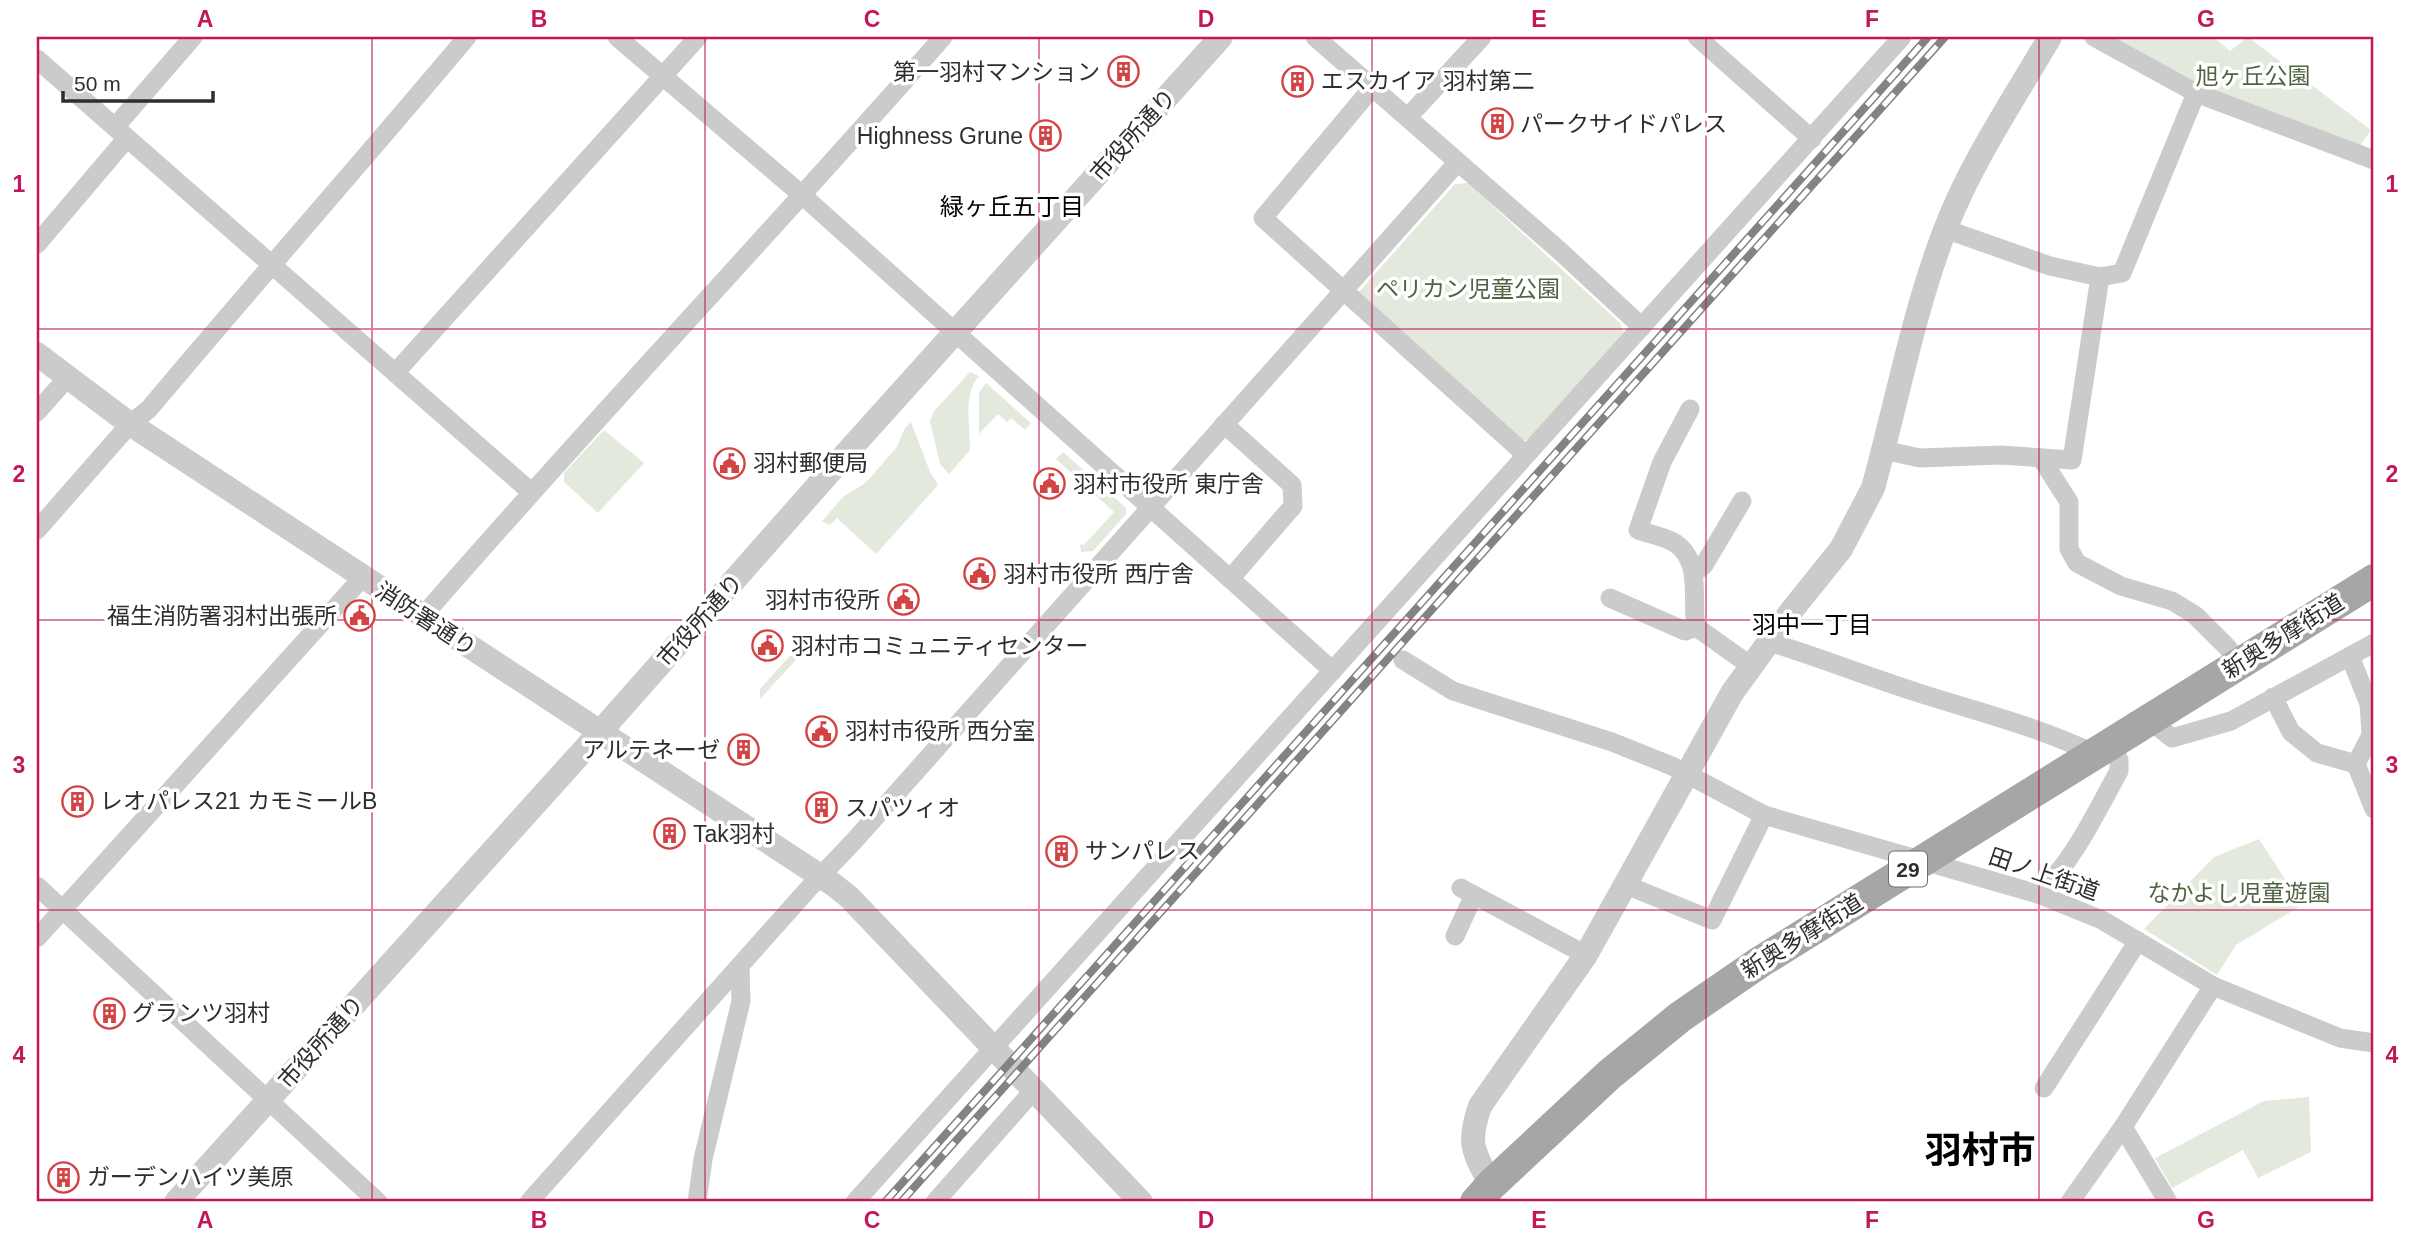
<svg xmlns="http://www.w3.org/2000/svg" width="2411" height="1239" font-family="Arial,'Noto Sans JP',sans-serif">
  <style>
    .green { fill: #e3eadd }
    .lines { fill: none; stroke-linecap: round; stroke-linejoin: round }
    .minor { stroke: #cbcbcb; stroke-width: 19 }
    .tertiary { stroke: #cbcbcb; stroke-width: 24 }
    .primary { stroke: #a6a6a6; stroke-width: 32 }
    .rail-casing { stroke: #838383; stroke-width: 8 }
    .rail { stroke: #fff; stroke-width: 5; stroke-dasharray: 16; stroke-linecap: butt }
    .grid { fill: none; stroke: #c2185b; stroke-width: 2; stroke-opacity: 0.55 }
    .labels { text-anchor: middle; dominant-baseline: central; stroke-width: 7; stroke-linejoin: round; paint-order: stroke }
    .shield { fill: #fff; stroke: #6d6d6d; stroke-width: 2 }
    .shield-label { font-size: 21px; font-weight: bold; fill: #2e2e2e }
    .poi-label { font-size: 23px; fill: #2e2e2e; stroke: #fff; text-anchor: start }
    .park-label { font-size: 23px; fill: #4f6440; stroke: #fff }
    .street-label { font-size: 23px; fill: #2e2e2e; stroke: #fff }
    .neighbourhood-label { font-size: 24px; fill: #000; stroke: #fff }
    .town-label { font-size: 37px; font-weight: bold; fill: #000; stroke: #fff }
    .neatline { fill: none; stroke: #c2185b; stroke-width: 2.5 }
    .grid-label { font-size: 23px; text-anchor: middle; font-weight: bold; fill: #c2185b }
  </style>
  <rect width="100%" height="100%" fill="#fff"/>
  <g class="green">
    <path d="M2101,37H2214L2230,51L2248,37L2371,130L2358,149L2200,87Z"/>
    <path d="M1468,183L1620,323L1624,333L1530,439L1518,441L1357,294L1455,184Z"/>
    <path d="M970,372L979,376C963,393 970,428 970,450L949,474L940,464L930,421L934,411Z"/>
    <path d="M986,383L1031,423L1025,430L1011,418L1007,422L998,414L979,434V393Z"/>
    <path d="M911,422L930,472L938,485L876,554L837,518L830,525L822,521L844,496L864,484L870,478L897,447L905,428Z"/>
    <path d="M604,430L644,463L598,513L564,482V473Z"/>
    <path d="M1063,452L1126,508V514L1093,551L1081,552L1080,544L1084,545L1114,512L1056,459Z"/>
    <path d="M806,638H816L760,699V689Z"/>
    <path d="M2259,839L2302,905L2236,945L2217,975L2144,929L2214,857Z"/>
    <path d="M2309,1097L2311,1152L2258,1178L2243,1150L2172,1188L2155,1158L2264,1101Z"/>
  </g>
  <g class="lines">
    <g class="minor">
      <path d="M617,37L802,195L1333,671"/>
      <path d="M1315,37L1561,252L1642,327"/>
      <path d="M1697,37L1812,139"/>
      <path d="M2094,37L2196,93L2374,160"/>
      <path d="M37,59L531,492"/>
      <path d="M1372,88L1263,218L1526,455"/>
      <path d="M1408,117L1482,37"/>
      <path d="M115,127L193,37"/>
      <path d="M1945,229L2050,266L2100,277L2122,273L2196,93"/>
      <path d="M37,244L127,138"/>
      <path d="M395,373L698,37"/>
      <path d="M1690,409L1662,462L1638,530C1649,534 1666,537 1675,543C1703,562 1691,600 1696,627"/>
      <path d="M37,412L67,378"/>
      <path d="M1224,424L1292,485L1293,506L1230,579"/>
      <path d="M1883,450L1920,458L2001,455L2072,460L2100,277"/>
      <path d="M2041,458L2069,502V549L2077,563L2121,586L2172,601L2195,615L2228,648L2238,664"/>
      <path d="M37,530L130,424L149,409C254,284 362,162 467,37"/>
      <path d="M1694,573L1704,565L1742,501"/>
      <path d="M1610,598L1685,631L1696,627L1751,666"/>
      <path d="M423,616C593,420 772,232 943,37"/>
      <path d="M1769,642C1821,658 1871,678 1922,694C1982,713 2039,727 2095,754"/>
      <path d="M2350,656L2369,704L2371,735L2356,764"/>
      <path d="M1403,660L1453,691L1612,742L1672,766L1764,815L2038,894L2102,920L2213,986L2340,1038L2374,1043"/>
      <path d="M2273,697L2291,732L2317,753L2356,764L2374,809"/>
      <path d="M2149,720L2172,738L2231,721L2374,643"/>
      <path d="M1626,885L1712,920L1764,815"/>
      <path d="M37,886L378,1202"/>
      <path d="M1461,888L1586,955"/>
      <path d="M2038,894C2074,861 2095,814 2119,771V760L2111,744"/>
      <path d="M1455,936L1474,895"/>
      <path d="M37,938L362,578"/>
      <path d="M2044,1088L2138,941"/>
      <path d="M2123,1127L2168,1202"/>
      <path d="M529,1202L810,887L854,841L1457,163"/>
      <path d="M697,1202L703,1159L741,1001L740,967"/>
      <path d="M855,1202L1902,37"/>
      <path d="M935,1202L1034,1090"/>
      <path d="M2070,1202L2123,1127L2213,986"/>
    </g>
    <g class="tertiary">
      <path d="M37,354L130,424L834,885L849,897L1141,1202"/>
      <path d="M1491,1185C1473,1151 1467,1144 1480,1106L1586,955L1732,693L1792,610L1841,549L1873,488C1897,402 1913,313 1945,230C1971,162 2014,99 2050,37"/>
      <path d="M176,1202L600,732L851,448L1221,37"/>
    </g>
    <path class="primary" d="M1476,1202L1491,1185L1610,1074L1680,1017L1760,962L2374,580"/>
    <defs>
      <g id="rail">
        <path d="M885,1202L1928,37"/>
        <path d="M901,1202L1945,37"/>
      </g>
    </defs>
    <use href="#rail" class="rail-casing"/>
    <use href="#rail" class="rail"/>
  </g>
  <path class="grid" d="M372,37V1202M705,37V1202M1039,37V1202M1372,37V1202M1706,37V1202M2039,37V1202M37,329H2374M37,620H2374M37,910H2374"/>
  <defs>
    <symbol id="building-ring" viewBox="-11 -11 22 22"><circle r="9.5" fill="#fff" stroke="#d24344" stroke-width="1.5"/><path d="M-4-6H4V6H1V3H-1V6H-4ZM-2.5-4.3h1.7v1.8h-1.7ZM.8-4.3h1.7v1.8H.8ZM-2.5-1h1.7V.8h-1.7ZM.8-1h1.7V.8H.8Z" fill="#d24344"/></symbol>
    <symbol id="civic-ring" viewBox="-11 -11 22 22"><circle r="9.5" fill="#fff" stroke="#d24344" stroke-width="1.5"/><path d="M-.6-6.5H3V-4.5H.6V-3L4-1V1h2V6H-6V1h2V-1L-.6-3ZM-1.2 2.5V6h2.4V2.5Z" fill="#d24344"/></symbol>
  </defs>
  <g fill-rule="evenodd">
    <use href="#building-ring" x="1106" y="54" width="35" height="35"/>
    <use href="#building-ring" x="1280" y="64" width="35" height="35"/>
    <use href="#building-ring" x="1480" y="106" width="35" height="35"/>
    <use href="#building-ring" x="1028" y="118" width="35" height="35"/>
    <use href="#civic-ring" x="712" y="446" width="35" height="35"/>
    <use href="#civic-ring" x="1032" y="466" width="35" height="35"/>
    <use href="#civic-ring" x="962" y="556" width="35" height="35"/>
    <use href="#civic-ring" x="886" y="582" width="35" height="35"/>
    <use href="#civic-ring" x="342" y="598" width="35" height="35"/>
    <use href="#civic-ring" x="750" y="628" width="35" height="35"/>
    <use href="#civic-ring" x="804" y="714" width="35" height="35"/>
    <use href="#building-ring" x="726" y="732" width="35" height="35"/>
    <use href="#building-ring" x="60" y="784" width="35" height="35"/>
    <use href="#building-ring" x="804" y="790" width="35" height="35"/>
    <use href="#building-ring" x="652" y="816" width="35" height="35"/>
    <use href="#building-ring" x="1044" y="834" width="35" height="35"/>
    <use href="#building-ring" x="92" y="996" width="35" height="35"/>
    <use href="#building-ring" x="46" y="1160" width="35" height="35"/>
  </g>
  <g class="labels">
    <rect class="shield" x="1889" y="851.5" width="38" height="35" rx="5"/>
    <g class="shield-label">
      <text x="1908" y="869">29</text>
    </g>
    <g class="poi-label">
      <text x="1100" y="72" text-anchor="end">第一羽村マンション</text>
      <text x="1321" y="81">エスカイア 羽村第二</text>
      <text x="1520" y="124">パークサイドパレス</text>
      <text x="1023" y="136" text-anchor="end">Highness Grune</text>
      <text x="753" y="463">羽村郵便局</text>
      <text x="1073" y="484">羽村市役所 東庁舎</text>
      <text x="1003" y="574">羽村市役所 西庁舎</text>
      <text x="880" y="600" text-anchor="end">羽村市役所</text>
      <text x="337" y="616" text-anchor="end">福生消防署羽村出張所</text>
      <text x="791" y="646">羽村市コミュニティセンター</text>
      <text x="845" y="731">羽村市役所 西分室</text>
      <text x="720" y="750" text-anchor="end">アルテネーゼ</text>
      <text x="100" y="801">レオパレス21 カモミールB</text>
      <text x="845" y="808">スパツィオ</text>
      <text x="693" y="834">Tak羽村</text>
      <text x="1085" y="851">サンパレス</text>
      <text x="132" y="1013">グランツ羽村</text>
      <text x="87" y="1177">ガーデンハイツ美原</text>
    </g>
    <g class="park-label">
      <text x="2253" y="76">旭ヶ丘公園</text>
      <text x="1468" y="289">ペリカン児童公園</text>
      <text x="2239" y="893">なかよし児童遊園</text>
    </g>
    <g class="street-label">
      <text transform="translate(1133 135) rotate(-48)">市役所通り</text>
      <text transform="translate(426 619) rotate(33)">消防署通り</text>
      <text transform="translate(700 620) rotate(-48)">市役所通り</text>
      <text transform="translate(2283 636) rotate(-32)">新奥多摩街道</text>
      <text transform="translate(2044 874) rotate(19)">田ノ上街道</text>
      <text transform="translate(1802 936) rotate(-32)">新奥多摩街道</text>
      <text transform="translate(321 1042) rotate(-48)">市役所通り</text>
    </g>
    <g class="neighbourhood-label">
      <text x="1012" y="206">緑ヶ丘五丁目</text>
      <text x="1812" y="624">羽中一丁目</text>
    </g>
    <g class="town-label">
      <text x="1980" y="1150">羽村市</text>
    </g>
  </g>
  <rect width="2411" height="1239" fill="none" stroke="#ffffff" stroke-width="77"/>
  <path d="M63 91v10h150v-10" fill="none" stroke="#2e2e2e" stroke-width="3.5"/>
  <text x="74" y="91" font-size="21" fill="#2e2e2e" stroke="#ffffff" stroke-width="5" paint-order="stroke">50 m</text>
  <rect x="38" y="38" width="2334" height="1162" class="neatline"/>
  <g class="grid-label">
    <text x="205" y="27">A</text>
    <text x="539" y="27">B</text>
    <text x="872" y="27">C</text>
    <text x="1206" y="27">D</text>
    <text x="1539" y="27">E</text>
    <text x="1872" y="27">F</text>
    <text x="2206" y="27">G</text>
    <text x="19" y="192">1</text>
    <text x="2392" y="192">1</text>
    <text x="19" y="482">2</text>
    <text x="2392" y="482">2</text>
    <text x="19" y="773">3</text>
    <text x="2392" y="773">3</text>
    <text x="19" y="1063">4</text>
    <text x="2392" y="1063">4</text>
    <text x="205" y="1228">A</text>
    <text x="539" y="1228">B</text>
    <text x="872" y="1228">C</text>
    <text x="1206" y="1228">D</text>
    <text x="1539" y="1228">E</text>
    <text x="1872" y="1228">F</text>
    <text x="2206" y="1228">G</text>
  </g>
</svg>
